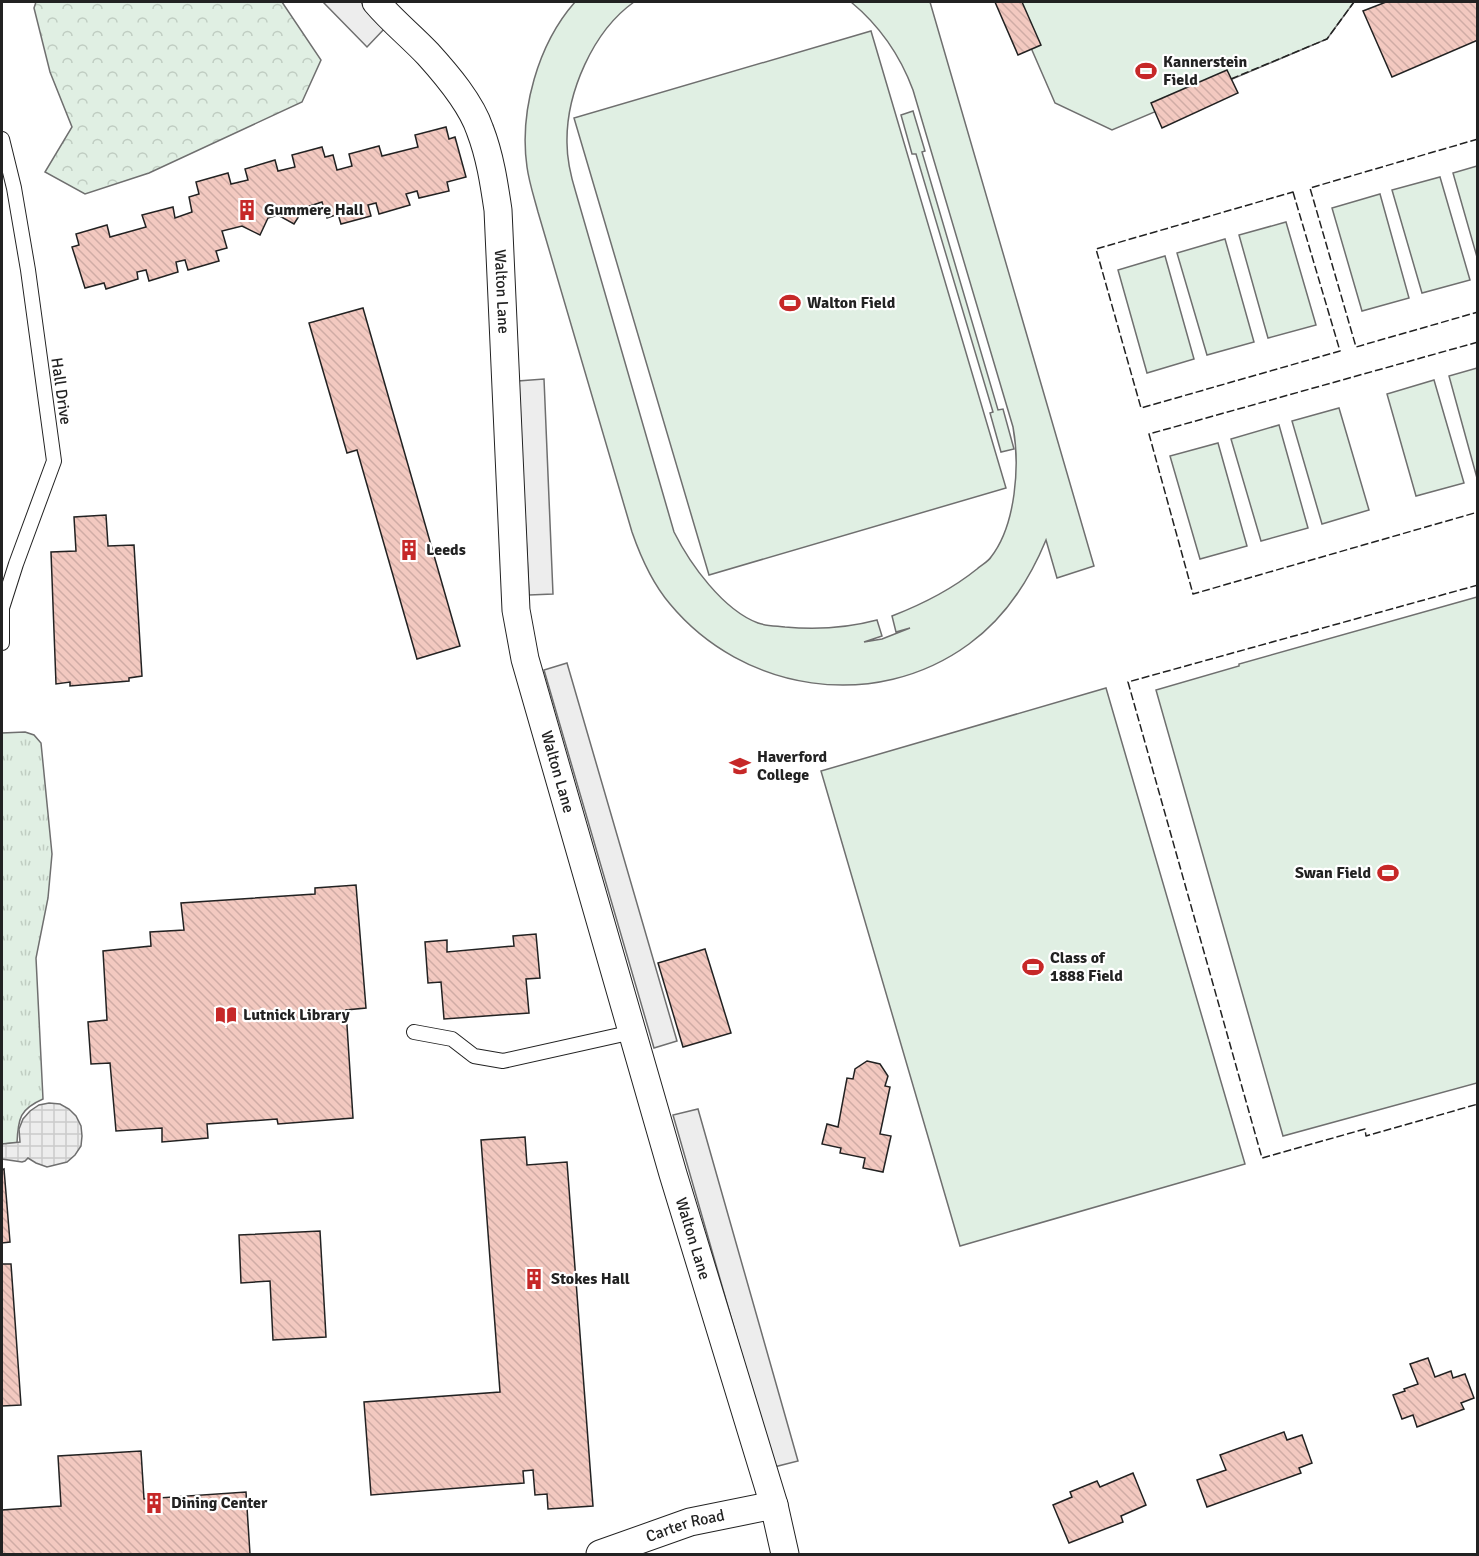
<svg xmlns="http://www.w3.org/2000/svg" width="1479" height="1556" font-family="Signika,sans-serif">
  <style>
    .grass { fill: url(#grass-tufts); stroke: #6f6f6f; stroke-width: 1.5 }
    .forest { fill: url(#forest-crowns); stroke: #6f6f6f; stroke-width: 1.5 }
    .pitch { fill: #e0efe3; stroke: #6f6f6f; stroke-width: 1.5 }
    .parking { fill: #ededed; stroke: #6f6f6f; stroke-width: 1.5 }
    .plaza { fill: url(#plaza-grid); stroke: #6f6f6f; stroke-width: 1.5 }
    .building { fill: url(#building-back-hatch); stroke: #222; stroke-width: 1.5 }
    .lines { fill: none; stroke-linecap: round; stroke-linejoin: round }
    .service-casing { stroke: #222; stroke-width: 16 }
    .minor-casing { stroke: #222; stroke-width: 29 }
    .service { stroke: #fff; stroke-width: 14 }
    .minor { stroke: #fff; stroke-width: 27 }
    .fence { stroke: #222; stroke-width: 1.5; stroke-dasharray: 8 3; stroke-linecap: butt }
    .labels { text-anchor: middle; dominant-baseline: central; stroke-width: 4.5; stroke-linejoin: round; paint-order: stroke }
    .poi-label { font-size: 16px; font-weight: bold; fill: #222; stroke: #fff; text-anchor: start }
    .street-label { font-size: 16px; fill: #222; stroke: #fff }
  </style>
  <defs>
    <pattern id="grass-tufts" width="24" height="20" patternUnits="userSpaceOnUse" patternTransform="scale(1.5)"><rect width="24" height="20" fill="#e0efe3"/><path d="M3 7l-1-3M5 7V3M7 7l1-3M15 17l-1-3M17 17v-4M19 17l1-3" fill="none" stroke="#c0cdc2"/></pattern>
    <pattern id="forest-crowns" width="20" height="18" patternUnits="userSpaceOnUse" patternTransform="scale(1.5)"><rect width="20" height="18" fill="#e0efe3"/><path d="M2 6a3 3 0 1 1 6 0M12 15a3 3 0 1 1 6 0" fill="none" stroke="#c0cdc2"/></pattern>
    <pattern id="plaza-grid" width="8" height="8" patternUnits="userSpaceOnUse" patternTransform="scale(1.5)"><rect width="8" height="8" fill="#ededed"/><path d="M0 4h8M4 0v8" fill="none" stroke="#cbcbcb"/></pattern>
    <pattern id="building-back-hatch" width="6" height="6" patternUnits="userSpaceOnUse" patternTransform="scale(1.5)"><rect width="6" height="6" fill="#f3c9c0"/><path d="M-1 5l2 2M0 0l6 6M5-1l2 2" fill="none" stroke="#d0aca5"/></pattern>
  </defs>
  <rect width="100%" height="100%" fill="#fff"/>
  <path class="grass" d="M25,732L34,735L41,743L52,854L48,898L36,958L43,1099C20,1109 18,1118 17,1143L2,1144V733Z"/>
  <path class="forest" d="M36,2H282L321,60L302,102L149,173L85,194L45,172L72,127L50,72L34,8Z"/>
  <g class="pitch">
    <path d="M575,2H634C593,31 566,93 567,143C567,160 571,177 576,193L674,532C690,564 723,610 758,623C766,626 777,626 785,627C817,630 847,628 877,620L882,636L864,642L882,639L910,628L896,632L892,616C923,604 951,590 977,569C981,565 988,562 991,557C1016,525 1020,465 1013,427L913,90C900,55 880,26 851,2H930L1094,566L1057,578L1046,540C1029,581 1005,618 969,644C875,713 743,692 670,604C652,583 641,558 632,532L538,212C534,197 529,182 527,167C519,111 538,44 575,2Z"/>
    <path d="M1011,2H1354L1327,39L1112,130L1055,103Z"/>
    <path d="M871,31L1006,488L709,575L574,118Z"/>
    <path d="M913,111L925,151L922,152L998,410L1003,409L1014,449L1001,452L990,413L993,412L916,154H912L901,115Z"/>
    <path d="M1477,166H1478L1477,257L1453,173Z"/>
    <path d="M1440,177L1470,280L1422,293L1392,190Z"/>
    <path d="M1380,194L1409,298L1362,311L1332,208Z"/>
    <path d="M1286,222L1316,325L1268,338L1239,235Z"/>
    <path d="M1225,239L1254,342L1207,355L1177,253Z"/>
    <path d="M1165,256L1194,359L1147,373L1118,270Z"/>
    <path d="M1477,368H1478L1477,478L1449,376Z"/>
    <path d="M1434,380L1464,483L1416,496L1387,394Z"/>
    <path d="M1339,408L1369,510L1322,524L1292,421Z"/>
    <path d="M1279,425L1308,528L1261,541L1231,439Z"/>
    <path d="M1218,443L1247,546L1200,559L1170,456Z"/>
    <path d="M1477,597V1083L1283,1136L1156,690L1239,666V664Z"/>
    <path d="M1106,688L1245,1164L960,1246L821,771Z"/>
  </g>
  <g class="parking">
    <path d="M323,2H361L386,27L367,47Z"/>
    <path d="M544,379L553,594L529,595L518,381Z"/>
    <path d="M567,663L677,1041L654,1048L544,670Z"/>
    <path d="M698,1109L798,1461L774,1467L673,1115Z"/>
  </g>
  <path class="plaza" d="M49,1103L60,1104L69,1109L76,1116L81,1126L82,1136L81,1146L75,1155L67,1162L47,1167L36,1163L28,1158L25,1161L22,1162L2,1159V1144L20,1142L19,1129L23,1119L30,1111L39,1105Z"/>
  <g class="building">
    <path d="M995,2H1022L1041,45L1018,55Z"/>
    <path d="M1386,2H1478V40L1392,77L1363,11Z"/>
    <path d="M1227,70L1238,93L1162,128L1151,103Z"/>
    <path d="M446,127L449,139L455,137L466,177L447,182L449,191L419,198L417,191L406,194L410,205L379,214L376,203L368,205L371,216L341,224L338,214L327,218L322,202L304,208L294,224L278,215L268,218L260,235L242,226L222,231L227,248L216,251L219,261L188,270L185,260L176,262L178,272L149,281L146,270L137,272L138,279L106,289L104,283L85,288L72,247L79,245L76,234L107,225L110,237L146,227L142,215L173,207L175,218L192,212L189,197L199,194L196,182L228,173L231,184L248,180L245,169L275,160L278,171L295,167L292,155L322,147L325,157L333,155L337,170L352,166L349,154L379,146L382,156L418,147L415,135Z"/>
    <path d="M363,308L460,646L417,659L357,450L347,453L309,323Z"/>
    <path d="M106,515L108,546L134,545L142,676L129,678V681L70,686V682L56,684L51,552L76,551L74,517Z"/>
    <path d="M356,885L366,1008L346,1010L353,1118L278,1124L277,1119L207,1124L208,1138L162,1142V1128L116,1131L110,1063L91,1064L88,1022L107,1020L103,951L151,946L150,932L184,930L181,903L315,894V888Z"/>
    <path d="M536,934L540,978L526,979L529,1013L444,1019L441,982L428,983L425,942L447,940V952L514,946L513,936Z"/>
    <path d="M705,949L731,1033L683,1047L658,963Z"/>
    <path d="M867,1061L880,1064L888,1076L885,1086L890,1087L880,1134L891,1136L883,1172L863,1168L865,1158L840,1153L841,1148L822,1144L827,1124L838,1127L847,1078L853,1079L855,1069Z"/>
    <path d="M525,1137L527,1165L567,1162L593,1506L548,1509L547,1494L535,1495L533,1470L523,1471L524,1483L371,1495L364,1402L500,1392L481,1140Z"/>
    <path d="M4,1169L10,1242L2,1243V1170Z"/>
    <path d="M320,1231L326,1337L273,1340L270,1281L241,1283L239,1235Z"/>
    <path d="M2,1264H11L21,1405L2,1406Z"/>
    <path d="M1428,1358L1435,1377L1451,1371L1453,1378L1465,1374L1474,1398L1461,1403L1464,1409L1417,1427L1413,1415L1402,1419L1393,1395L1405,1391L1404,1389L1418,1384L1410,1364Z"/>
    <path d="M1284,1432L1287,1440L1302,1435L1312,1463L1299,1468L1301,1473L1207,1507L1197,1480L1226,1470L1220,1455Z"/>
    <path d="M141,1451L144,1499L246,1492L250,1554H2V1510L61,1506L58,1456Z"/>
    <path d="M1133,1473L1146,1505L1121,1516L1123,1522L1069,1543L1053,1505L1072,1497L1070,1492L1097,1481L1100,1487Z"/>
  </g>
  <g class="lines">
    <defs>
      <g id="service">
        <path d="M2,139L14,188L28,270L54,461L16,564L2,608V643"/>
        <path d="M414,1032L452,1039L474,1056L503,1061L633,1032"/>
      </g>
      <g id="minor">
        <path id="s1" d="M376,2C392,21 411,36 428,54C447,75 471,103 480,130C490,156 494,183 498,210L516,610L525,659L673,1174L774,1505L785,1554"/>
        <path id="s2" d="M600,1554L690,1522L774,1505"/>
      </g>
    </defs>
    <use href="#service" class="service-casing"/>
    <use href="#minor" class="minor-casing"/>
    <use href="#service" class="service"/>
    <use href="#minor" class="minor"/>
    <g class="fence">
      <path d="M1231,79L1327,39L1354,2"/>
      <path d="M1478,139L1310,188L1356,347L1478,312"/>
      <path d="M1293,192L1340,351L1141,408L1096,249Z"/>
      <path d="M1478,342L1149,434L1193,594L1478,512"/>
      <path d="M1478,585L1128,682L1262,1158L1365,1129L1366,1136L1478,1104"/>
    </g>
  </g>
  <defs>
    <symbol id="stadium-bare" viewBox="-9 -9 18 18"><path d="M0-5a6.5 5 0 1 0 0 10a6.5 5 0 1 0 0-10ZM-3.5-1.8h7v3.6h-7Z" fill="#c62828" stroke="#fff" stroke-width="2.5" paint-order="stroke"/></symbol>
    <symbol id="building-bare" viewBox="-9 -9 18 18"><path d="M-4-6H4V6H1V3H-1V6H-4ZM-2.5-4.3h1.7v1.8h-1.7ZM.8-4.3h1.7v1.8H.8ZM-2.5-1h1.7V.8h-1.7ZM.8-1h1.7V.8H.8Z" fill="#c62828" stroke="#fff" stroke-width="2.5" paint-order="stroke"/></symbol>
    <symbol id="university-bare" viewBox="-9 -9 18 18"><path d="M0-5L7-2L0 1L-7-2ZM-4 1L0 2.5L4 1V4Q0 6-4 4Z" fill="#c62828" stroke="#fff" stroke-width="2.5" paint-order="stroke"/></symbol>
    <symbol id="library-bare" viewBox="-9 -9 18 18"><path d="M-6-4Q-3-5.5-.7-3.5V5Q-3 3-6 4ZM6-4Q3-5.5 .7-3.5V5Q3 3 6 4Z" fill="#c62828" stroke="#fff" stroke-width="2.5" paint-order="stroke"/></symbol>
  </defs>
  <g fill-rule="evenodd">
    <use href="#stadium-bare" x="1131" y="56" width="30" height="30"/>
    <use href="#building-bare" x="232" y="195" width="30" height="30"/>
    <use href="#stadium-bare" x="775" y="288" width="30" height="30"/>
    <use href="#building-bare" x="394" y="535" width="30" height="30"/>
    <use href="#university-bare" x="725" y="751" width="30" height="30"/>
    <use href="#stadium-bare" x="1373" y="858" width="30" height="30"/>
    <use href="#stadium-bare" x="1018" y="952" width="30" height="30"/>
    <use href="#library-bare" x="211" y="1000" width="30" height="30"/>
    <use href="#building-bare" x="519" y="1264" width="30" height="30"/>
    <use href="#building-bare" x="139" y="1488" width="30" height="30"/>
  </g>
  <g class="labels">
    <g class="poi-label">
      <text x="1163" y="62">Kannerstein<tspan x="1163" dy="18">Field</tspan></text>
      <text x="264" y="210">Gummere Hall</text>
      <text x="807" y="303">Walton Field</text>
      <text x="426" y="550">Leeds</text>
      <text x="757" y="757">Haverford<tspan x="757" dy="18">College</tspan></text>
      <text x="1371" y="873" text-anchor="end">Swan Field</text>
      <text x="1050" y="958">Class of<tspan x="1050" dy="18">1888 Field</tspan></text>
      <text x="243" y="1015">Lutnick Library</text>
      <text x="551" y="1279">Stokes Hall</text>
      <text x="171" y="1503">Dining Center</text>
    </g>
    <g class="street-label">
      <text stroke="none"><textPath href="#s1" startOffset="330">Walton Lane</textPath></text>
      <text transform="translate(61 391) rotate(82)">Hall Drive</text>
      <text stroke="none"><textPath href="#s1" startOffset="816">Walton Lane</textPath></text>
      <text stroke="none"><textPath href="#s1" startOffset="1302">Walton Lane</textPath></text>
      <text stroke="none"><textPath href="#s2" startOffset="90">Carter Road</textPath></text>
    </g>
  </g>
  <rect width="1479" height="1556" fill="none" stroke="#222222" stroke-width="6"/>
</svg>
